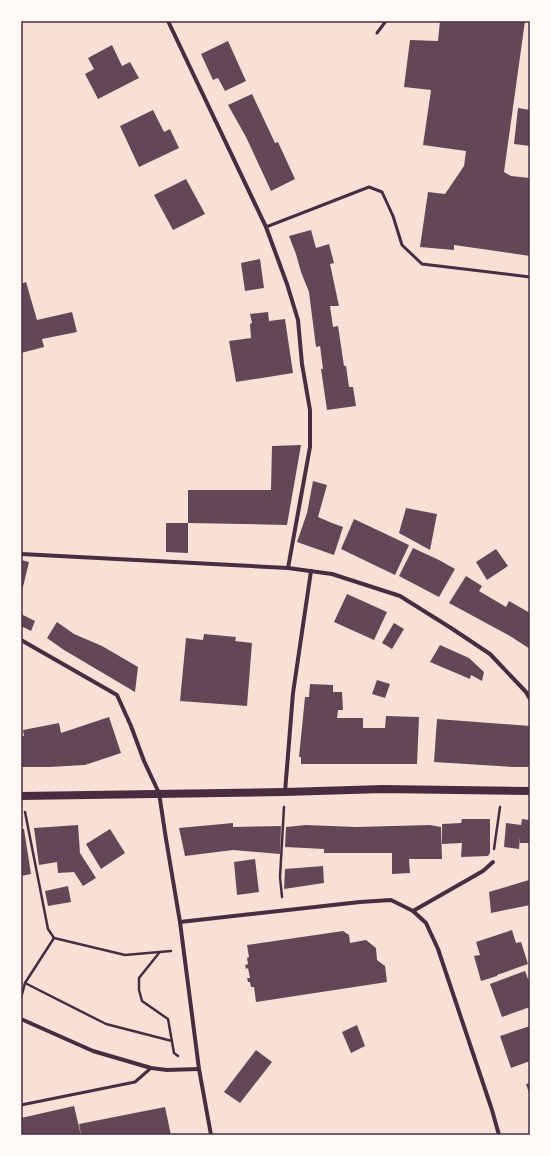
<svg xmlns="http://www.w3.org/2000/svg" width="551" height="1156" font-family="'PT Sans Narrow',sans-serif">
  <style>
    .building { fill: #644757 }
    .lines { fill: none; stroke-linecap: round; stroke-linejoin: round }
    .path { stroke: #4a2c40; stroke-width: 2.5 }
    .service { stroke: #4a2c40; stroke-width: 3 }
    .minor { stroke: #4a2c40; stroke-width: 4 }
    .secondary { stroke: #4a2c40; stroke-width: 8 }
    .neatline { fill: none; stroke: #4a2c40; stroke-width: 1.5 }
  </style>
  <rect width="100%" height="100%" fill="#f7e1d7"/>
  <g class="building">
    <path d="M440,21H525L504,172L511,176L530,178V256L454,245V250L420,247L428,192L445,194L464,166L466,151L423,145L431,90L404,87L410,40L438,41Z"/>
    <path d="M228,41L246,81L225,91L218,78L213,80L201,54Z"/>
    <path d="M112,45L122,66L130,62L139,78L98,99L85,74L94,69L88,58Z"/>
    <path d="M252,94L275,143L278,142L295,179L271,191L246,137L228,105Z"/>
    <path d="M518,108L530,110V146L514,144Z"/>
    <path d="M153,110L164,132L170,129L179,148L139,167L120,126Z"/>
    <path d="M186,179L205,214L173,230L154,195Z"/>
    <path d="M311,230L316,248L329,244L334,263L330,264L339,306H330L333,327L338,326L344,366H346L349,387H353L356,406L327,410L321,369H323L320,346L316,347L309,292L301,272L296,254L289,236Z"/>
    <path d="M260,259L264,288L245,291L241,263Z"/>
    <path d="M26,282L37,320L72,312L77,332L42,339L44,347L21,353V284Z"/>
    <path d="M268,312L269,321L285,319L293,373L236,382L229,341L251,338L250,324L252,323L250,314Z"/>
    <path d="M301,445L287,525L188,523V490H271L272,446Z"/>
    <path d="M313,481L327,485L318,517L332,523L343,527L334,555L297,542L307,513Z"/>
    <path d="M406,508L437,514L430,550L399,533Z"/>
    <path d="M354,519L409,545L395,575L341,549Z"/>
    <path d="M166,523H188V553L166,552Z"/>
    <path d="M413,548L439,560L455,569L439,597L399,576Z"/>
    <path d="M496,549L508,566L487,580L476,562Z"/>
    <path d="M21,560L29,562L22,591H21Z"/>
    <path d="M466,576L482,586L479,591L506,607L509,601L530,613V649L510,636L449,603Z"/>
    <path d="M347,594L387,612L374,640L334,622Z"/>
    <path d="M21,614L35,621L31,631L21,626Z"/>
    <path d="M57,622L74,634L102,646L138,667L135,692L64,650L47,638Z"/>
    <path d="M394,623L404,629L392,649L382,643Z"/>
    <path d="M204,634L236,637L235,641L252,643L247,706L180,701L186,638L203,640Z"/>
    <path d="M440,645L469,658L484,672L482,681L471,675L470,679L430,662Z"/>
    <path d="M377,680L390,684L385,698L372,694Z"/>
    <path d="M310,684L333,685V692H342L343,710H338L337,718H363V728H385L386,716L419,717L417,764H301V757H299L305,697H309Z"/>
    <path d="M109,717L121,753L85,765L49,767H21V736H24L23,730L59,723L61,733Z"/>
    <path d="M437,719L530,726V764L528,767H512L434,762Z"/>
    <path d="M462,819H490V853L488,856L461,857L462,843L442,844V824L461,823Z"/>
    <path d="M522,819L530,820V843H520V837L519,849L504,847L506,823L521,825Z"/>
    <path d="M233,823V827L281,826L280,854L233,850L185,856L179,828Z"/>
    <path d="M78,825L80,853L96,878L83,886L74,872L58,873L57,862L39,865L34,828Z"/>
    <path d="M306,825L356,827L430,825L441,827L442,859H409L410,873L392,874V853H324V849L285,847L286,827Z"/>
    <path d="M21,829H24L31,874L21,876Z"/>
    <path d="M110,829L125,853L101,869L86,844Z"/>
    <path d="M255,859L259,892L237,895L234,862Z"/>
    <path d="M323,866L324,883L284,889L285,869Z"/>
    <path d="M529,880L530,905L491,913L489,892Z"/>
    <path d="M68,886L71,902L48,906L45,891Z"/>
    <path d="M512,930L516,943L521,942L528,964L497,975V976L481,981L474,956L480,955L476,942Z"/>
    <path d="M343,931L349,935L350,943L366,940L376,948L377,960L385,966L387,982L256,1002L254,987H251L250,982H248L247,978H250L248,968L246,969L245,965L248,964L247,958L249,957L247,945Z"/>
    <path d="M525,971L530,984V1007L502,1017L490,984Z"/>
    <path d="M357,1025L365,1046L351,1053L342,1032Z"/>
    <path d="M530,1026V1061L511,1068L500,1036Z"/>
    <path d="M256,1050L272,1062L240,1103L224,1092Z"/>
    <path d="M530,1083V1096L526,1084Z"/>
    <path d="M74,1106L81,1135H21V1118Z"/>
    <path d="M165,1107L171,1135H81L79,1124Z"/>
  </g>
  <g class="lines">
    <g class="path">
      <path d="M25,812L48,929L54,938"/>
      <path d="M494,849L500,807"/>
      <path d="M282,897L280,877L284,807"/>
      <path d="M159,953L139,978V990L142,1001L168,1019L174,1053L178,1056"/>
      <path d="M25,983L106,1024L172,1041"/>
      <path d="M21,998L25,983L54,938L125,955L171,951"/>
    </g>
    <g class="service">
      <path d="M377,33L386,21"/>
      <path d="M266,227L369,187L382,192L393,216L402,245L422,264L530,277"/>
      <path d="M21,1105L135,1082L151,1068"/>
    </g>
    <g class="minor">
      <path d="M168,21L266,227L287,284L298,320L302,364L310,410V447L288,568"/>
      <path d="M21,554L288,568L332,574L400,596L451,628L490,654L526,692L530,699"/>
      <path d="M21,640L117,695L131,726L144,761L159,793L166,839L180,922L199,1069L211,1135"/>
      <path d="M285,792L293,693L311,571"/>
      <path d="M413,911L483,871L493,862"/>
      <path d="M180,922L360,902L391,900L413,911L426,923L438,949L492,1110L499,1135"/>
      <path d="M21,1019L93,1051L151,1068L167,1070L199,1069"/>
    </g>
    <path class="secondary" d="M21,796L285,792L383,789L530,791"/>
  </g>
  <rect width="551" height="1156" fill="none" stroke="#fffaf5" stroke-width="44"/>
  <rect x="22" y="22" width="507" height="1112" class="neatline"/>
</svg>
